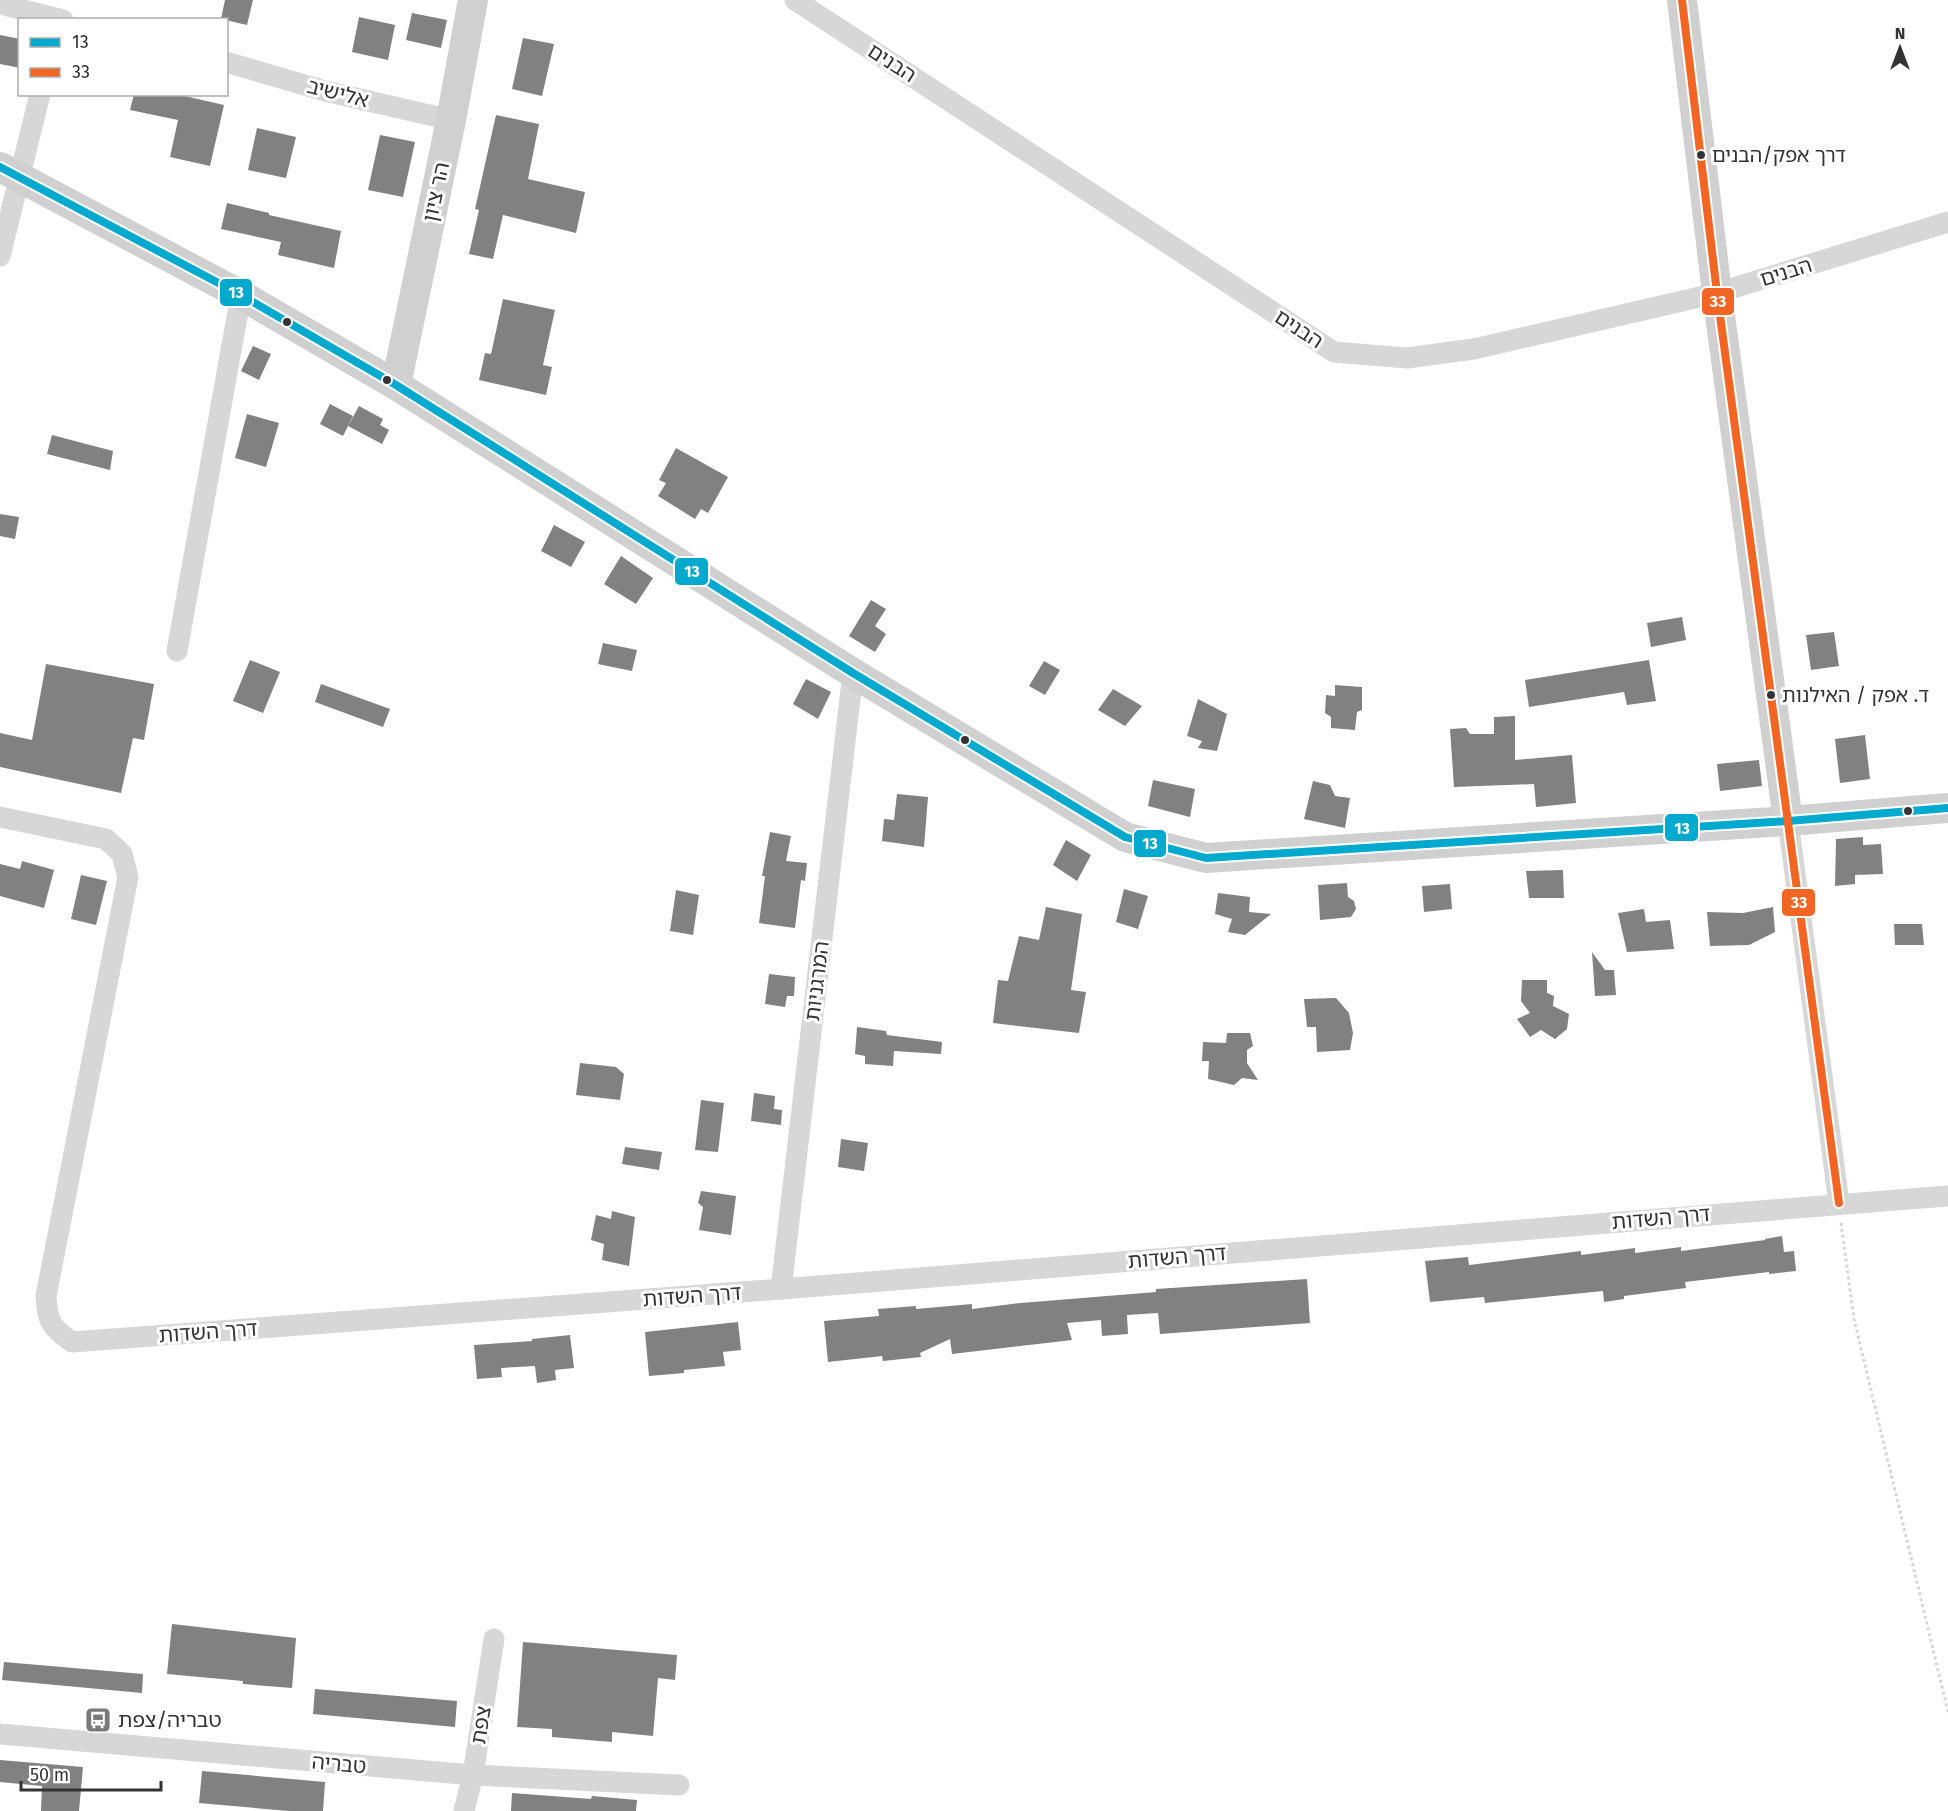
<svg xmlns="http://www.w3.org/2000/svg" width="1948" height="1811" font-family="'Fira Sans','Noto Sans Hebrew',sans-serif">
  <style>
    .building { fill: #818181 }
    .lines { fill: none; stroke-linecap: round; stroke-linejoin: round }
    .path { stroke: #d6d6d6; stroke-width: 3; stroke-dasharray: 3 3; stroke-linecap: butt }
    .street { stroke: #d7d7d7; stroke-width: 21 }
    .secondary { stroke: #d0d0d0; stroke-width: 30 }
    .bus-1-casing { stroke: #fff; stroke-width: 12 }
    .bus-2-casing { stroke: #fff; stroke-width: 12 }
    .bus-1 { stroke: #00a9ce; stroke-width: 8 }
    .bus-2 { stroke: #f26522; stroke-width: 8 }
    .bus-dot { fill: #333; stroke: #fff; stroke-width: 2 }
    .labels { text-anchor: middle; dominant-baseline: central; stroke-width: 6; stroke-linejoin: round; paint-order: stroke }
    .bus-label { font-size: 20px; fill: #333; stroke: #fff; text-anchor: start }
    .street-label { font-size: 21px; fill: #333; stroke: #fff }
    .poi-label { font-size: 21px; fill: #333; stroke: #fff; text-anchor: start }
    .line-badge { stroke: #fff; stroke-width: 2 }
    .badge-label { font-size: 16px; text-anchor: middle; font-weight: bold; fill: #fff }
  </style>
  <rect width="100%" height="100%" fill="#fff"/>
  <g class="building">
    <path d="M225,0H253L247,25L221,19Z"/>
    <path d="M412,13L447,20L441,48L406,40Z"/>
    <path d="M359,17L395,25L388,60L352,52Z"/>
    <path d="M0,35L20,39V68L0,64Z"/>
    <path d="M523,38L554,44L542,96L512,89Z"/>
    <path d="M134,94H176L224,105L210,166L170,157L178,120L130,110Z"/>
    <path d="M496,115L539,124L528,179L585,192L576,233L503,215L493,259L469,254L479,210L475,209Z"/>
    <path d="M257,128L296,137L286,178L248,170Z"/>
    <path d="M380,135L415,142L403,197L368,190Z"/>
    <path d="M227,203L269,213V215L341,231L334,268L278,255L281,242L221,229Z"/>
    <path d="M503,299L555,310L543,365L552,367L546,395L479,380L485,353L491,354Z"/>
    <path d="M253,346L271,354L259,380L241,371Z"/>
    <path d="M330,404L353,416L343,436L320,424Z"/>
    <path d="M359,406L383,419L380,425L389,430L382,444L348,426Z"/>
    <path d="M247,414L279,423L266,467L235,458Z"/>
    <path d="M52,435L113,451L110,470L47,454Z"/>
    <path d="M676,448L728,477L708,513L701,509L695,519L658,496L666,483L659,480Z"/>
    <path d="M0,514L19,517L15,539L0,536Z"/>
    <path d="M554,525L585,542L571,567L541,551Z"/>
    <path d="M621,556L653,578L636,604L604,584Z"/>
    <path d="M871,600L886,609L875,626L886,634L875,652L849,636Z"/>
    <path d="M1682,617L1686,640L1651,647L1647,623Z"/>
    <path d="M1834,632L1839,666L1811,670L1806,635Z"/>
    <path d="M603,643L637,650L632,671L598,664Z"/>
    <path d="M250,660L280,672L263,713L233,701Z"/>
    <path d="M1649,660L1656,701L1627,705L1624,692L1529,707L1525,680Z"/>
    <path d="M1044,661L1060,670L1045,695L1029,686Z"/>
    <path d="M46,664L154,684L144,740L133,738L121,793L0,767V733L32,740Z"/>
    <path d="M806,679L831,692L818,719L793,704Z"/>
    <path d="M321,684L390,709L383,727L315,702Z"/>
    <path d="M1335,685L1362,687V710L1357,712L1355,730L1331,728V717L1325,713L1326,695L1335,696Z"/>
    <path d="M1113,689L1142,706L1125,726L1098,710Z"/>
    <path d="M1198,699L1227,714L1217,751L1198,748L1202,741L1187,736Z"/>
    <path d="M1515,716V760L1572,755L1576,803L1536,807L1534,784L1454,787L1450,729L1466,728L1470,734H1494V717Z"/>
    <path d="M1865,735L1870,779L1840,783L1835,739Z"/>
    <path d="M1759,760L1762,786L1720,791L1717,764Z"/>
    <path d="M1153,780L1195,789L1190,817L1148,806Z"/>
    <path d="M1313,781L1330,785L1335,796L1350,798L1345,828L1304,819Z"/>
    <path d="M897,794L928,797L924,847L882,841L884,819L894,820Z"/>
    <path d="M770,832L791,836L786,861L807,863L805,881L801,880L795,928L759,923L765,876H762Z"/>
    <path d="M1863,837V845L1881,844L1883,874L1855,875V884L1835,886L1836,839Z"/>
    <path d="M1066,840L1091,855L1077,881L1053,865Z"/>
    <path d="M22,861L54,870L44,908L0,896V864L20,869Z"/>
    <path d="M1563,870L1564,898H1529L1526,871Z"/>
    <path d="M81,875L107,881L96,925L71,919Z"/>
    <path d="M1347,883L1348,897L1354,901L1356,909L1351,917L1320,920L1318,885Z"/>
    <path d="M1450,884L1452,909L1424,912L1422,886Z"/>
    <path d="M1124,889L1148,896L1138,929L1116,922Z"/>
    <path d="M676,890L699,895L693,935L670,931Z"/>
    <path d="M1218,893L1250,897L1249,912L1271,914L1245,935L1228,932L1232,919L1215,914Z"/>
    <path d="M1046,907L1082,914L1071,990L1086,992L1079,1033L993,1023L998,980L1008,981L1019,936L1039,940Z"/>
    <path d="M1773,907L1775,932L1749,945L1710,946L1707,912L1743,913Z"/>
    <path d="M1644,909L1646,922L1670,920L1674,949L1627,952L1618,913Z"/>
    <path d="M1894,924H1922L1924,945H1895Z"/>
    <path d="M1592,952L1605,970H1614L1616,995L1595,996Z"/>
    <path d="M769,974L795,977L794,996H787L785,1007L765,1004Z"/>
    <path d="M1522,980H1547V993L1554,996L1553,1006L1569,1014L1567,1029L1555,1039L1541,1030L1530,1037L1517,1019L1530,1013L1521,1001Z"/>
    <path d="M1336,998L1349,1013L1353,1033L1350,1050L1317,1052L1316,1027H1307L1304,999Z"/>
    <path d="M857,1027L886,1031L887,1035L942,1042L941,1054L894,1051L893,1066L865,1064V1056L855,1054Z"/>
    <path d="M1227,1033H1250L1253,1046L1247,1050V1063L1258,1080L1242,1078L1234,1085L1208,1079L1209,1061H1202L1203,1042L1226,1043Z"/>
    <path d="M580,1063L616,1067L624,1074L620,1100L576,1095Z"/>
    <path d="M754,1093L775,1096L774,1109L782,1110L781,1125L751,1121Z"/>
    <path d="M701,1100L724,1103L718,1152L695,1150Z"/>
    <path d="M841,1139L868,1143L864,1171L838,1167Z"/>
    <path d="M625,1147L662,1152L659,1170L622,1164Z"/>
    <path d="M701,1191L736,1196L731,1235L699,1230L703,1207L698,1203Z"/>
    <path d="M612,1211L635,1217L629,1266L602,1260L604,1244L591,1240L596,1215L611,1219Z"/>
    <path d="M1782,1236L1784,1252L1794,1251L1796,1271L1769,1274V1272L1685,1282L1686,1288L1624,1296V1299L1604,1302L1603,1291L1485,1303L1484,1297L1430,1302L1425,1261L1468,1257L1469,1265L1581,1251V1255L1635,1248V1253L1681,1247V1251L1765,1240V1239Z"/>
    <path d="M1307,1279L1310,1323L1160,1334L1158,1313L1127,1315L1128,1334L1102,1336L1101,1320L1067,1323L1072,1340L952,1354L950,1339L920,1353L921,1357L883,1361L882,1356L828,1362L824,1321L879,1316L878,1309L916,1306V1309L972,1304V1309L1021,1303L1156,1292V1289Z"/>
    <path d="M738,1322L741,1350L723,1352L725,1366L684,1370V1373L649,1376L645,1332Z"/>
    <path d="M570,1335L574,1368L555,1370L556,1380L537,1383L535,1366L501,1368L502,1377L477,1379L474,1345L532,1341V1339Z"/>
    <path d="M172,1624L296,1638L292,1688L243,1684V1681L167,1674Z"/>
    <path d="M523,1642L677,1655L675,1680L658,1678L653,1736L612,1732V1742L552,1737V1729L517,1727Z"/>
    <path d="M4,1662L143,1674L142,1693L2,1680Z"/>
    <path d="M315,1689L457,1701L455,1727L313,1714Z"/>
    <path d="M0,1760L83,1767L79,1811H41L42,1786L0,1782Z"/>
    <path d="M202,1771L325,1782L323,1811H289L199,1803Z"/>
    <path d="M512,1793L591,1799L592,1796L637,1800L636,1811H511Z"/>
  </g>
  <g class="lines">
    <path class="path" d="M1841,1223L1854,1319L1948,1712"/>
    <g class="street">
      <path d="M795,0L1334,352L1407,358L1474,349L1717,293L1948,222"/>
      <path d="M0,4L63,20"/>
      <path d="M226,62L325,91L451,120"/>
      <path d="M0,256L40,94"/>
      <path d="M177,651L241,295"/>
      <path d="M0,817L106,839L122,854L128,877L46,1296C48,1323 50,1326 72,1342L781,1289L1948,1196"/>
      <path d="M1788,821L1839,1203"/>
      <path d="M781,1289L853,673"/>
      <path d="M0,1734L473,1775L679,1785"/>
      <path d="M464,1811L473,1775L494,1639"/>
    </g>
    <g class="secondary">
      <path d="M1682,0L1717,293L1788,821"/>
      <path d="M0,167L241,295L396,385L853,673L1125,837L1206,858L1788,821L1948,808"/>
      <path d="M396,385L451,120L473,0"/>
    </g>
    <defs>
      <path id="bus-1" d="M0,167L241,295L396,385L853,673L1125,837L1206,858L1788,821L1948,808"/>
      <path id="bus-2" d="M1682,0L1717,293L1839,1203"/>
    </defs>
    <use href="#bus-1" class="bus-1-casing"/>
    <use href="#bus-2" class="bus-2-casing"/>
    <use href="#bus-1" class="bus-1"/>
    <use href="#bus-2" class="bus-2"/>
  </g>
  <defs>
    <symbol id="bus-square" viewBox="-11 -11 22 22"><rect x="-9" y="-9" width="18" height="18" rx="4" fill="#7a7a7a" stroke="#fff"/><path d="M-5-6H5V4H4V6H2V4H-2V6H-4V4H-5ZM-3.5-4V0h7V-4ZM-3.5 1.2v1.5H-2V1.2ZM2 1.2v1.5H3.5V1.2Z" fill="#fff"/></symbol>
  </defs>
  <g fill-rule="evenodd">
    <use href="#bus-square" x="83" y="1705" width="30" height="30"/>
  </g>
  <g class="bus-dot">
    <circle cx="1701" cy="155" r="5"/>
    <circle cx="287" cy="322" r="5"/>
    <circle cx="387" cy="380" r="5"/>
    <circle cx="1771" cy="695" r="5"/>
    <circle cx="965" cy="740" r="5"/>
    <circle cx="1908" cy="811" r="5"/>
  </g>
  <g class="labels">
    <g class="bus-label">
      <text x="1712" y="155">דרך אפק/הבנים</text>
      <text x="1782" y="695">ד. אפק / האילנות</text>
    </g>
    <g class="street-label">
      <text transform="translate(892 63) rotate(33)">הבנים</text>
      <text transform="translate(338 93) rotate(14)">אלישיב</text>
      <text transform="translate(436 192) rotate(-78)">הר ציון</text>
      <text transform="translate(1786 272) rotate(-17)">הבנים</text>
      <text transform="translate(1299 329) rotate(33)">הבנים</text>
      <text transform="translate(817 981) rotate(-83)">המרגניות</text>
      <text transform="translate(1661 1218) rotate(-5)">דרך השדות</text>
      <text transform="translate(1177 1257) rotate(-5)">דרך השדות</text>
      <text transform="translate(692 1296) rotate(-4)">דרך השדות</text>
      <text transform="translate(208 1332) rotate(-4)">דרך השדות</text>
      <text transform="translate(481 1725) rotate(-81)">צפת</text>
      <text transform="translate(339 1764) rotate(5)">טבריה</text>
    </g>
    <g class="poi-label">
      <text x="118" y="1720">טבריה/צפת</text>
    </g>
  </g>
  <g class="line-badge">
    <rect x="219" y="278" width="34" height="29" rx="6" fill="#00a9ce"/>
    <rect x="1701" y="287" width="34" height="29" rx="6" fill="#f26522"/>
    <rect x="674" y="557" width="35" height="29" rx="6" fill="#00a9ce"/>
    <rect x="1664" y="813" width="35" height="29" rx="6" fill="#00a9ce"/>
    <rect x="1133" y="829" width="34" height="29" rx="6" fill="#00a9ce"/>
    <rect x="1781" y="888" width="35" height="29" rx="6" fill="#f26522"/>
  </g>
  <g class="badge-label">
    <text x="236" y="298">13</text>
    <text x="1718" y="307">33</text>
    <text x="692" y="577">13</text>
    <text x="1682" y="834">13</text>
    <text x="1150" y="849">13</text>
    <text x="1799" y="908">33</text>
  </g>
  <rect x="18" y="18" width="210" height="78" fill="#ffffff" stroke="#adadad" stroke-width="1.5"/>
  <rect x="30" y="38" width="30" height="9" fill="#00a9ce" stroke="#adadad" stroke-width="1.5"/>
  <text x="72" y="48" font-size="18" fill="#333333">13</text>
  <rect x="30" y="68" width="30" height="9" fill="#f26522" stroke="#adadad" stroke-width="1.5"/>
  <text x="72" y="78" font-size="18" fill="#333333">33</text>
  <g transform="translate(1900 48)" stroke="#ffffff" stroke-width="4.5" paint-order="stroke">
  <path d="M0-4.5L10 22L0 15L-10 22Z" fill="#333333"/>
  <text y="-9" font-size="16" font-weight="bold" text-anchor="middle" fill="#333333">N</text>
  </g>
  <path d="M21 1781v9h140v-9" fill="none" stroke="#333333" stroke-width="3"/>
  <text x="30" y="1781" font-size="18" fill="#333333" stroke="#ffffff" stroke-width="4.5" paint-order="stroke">50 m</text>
</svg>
